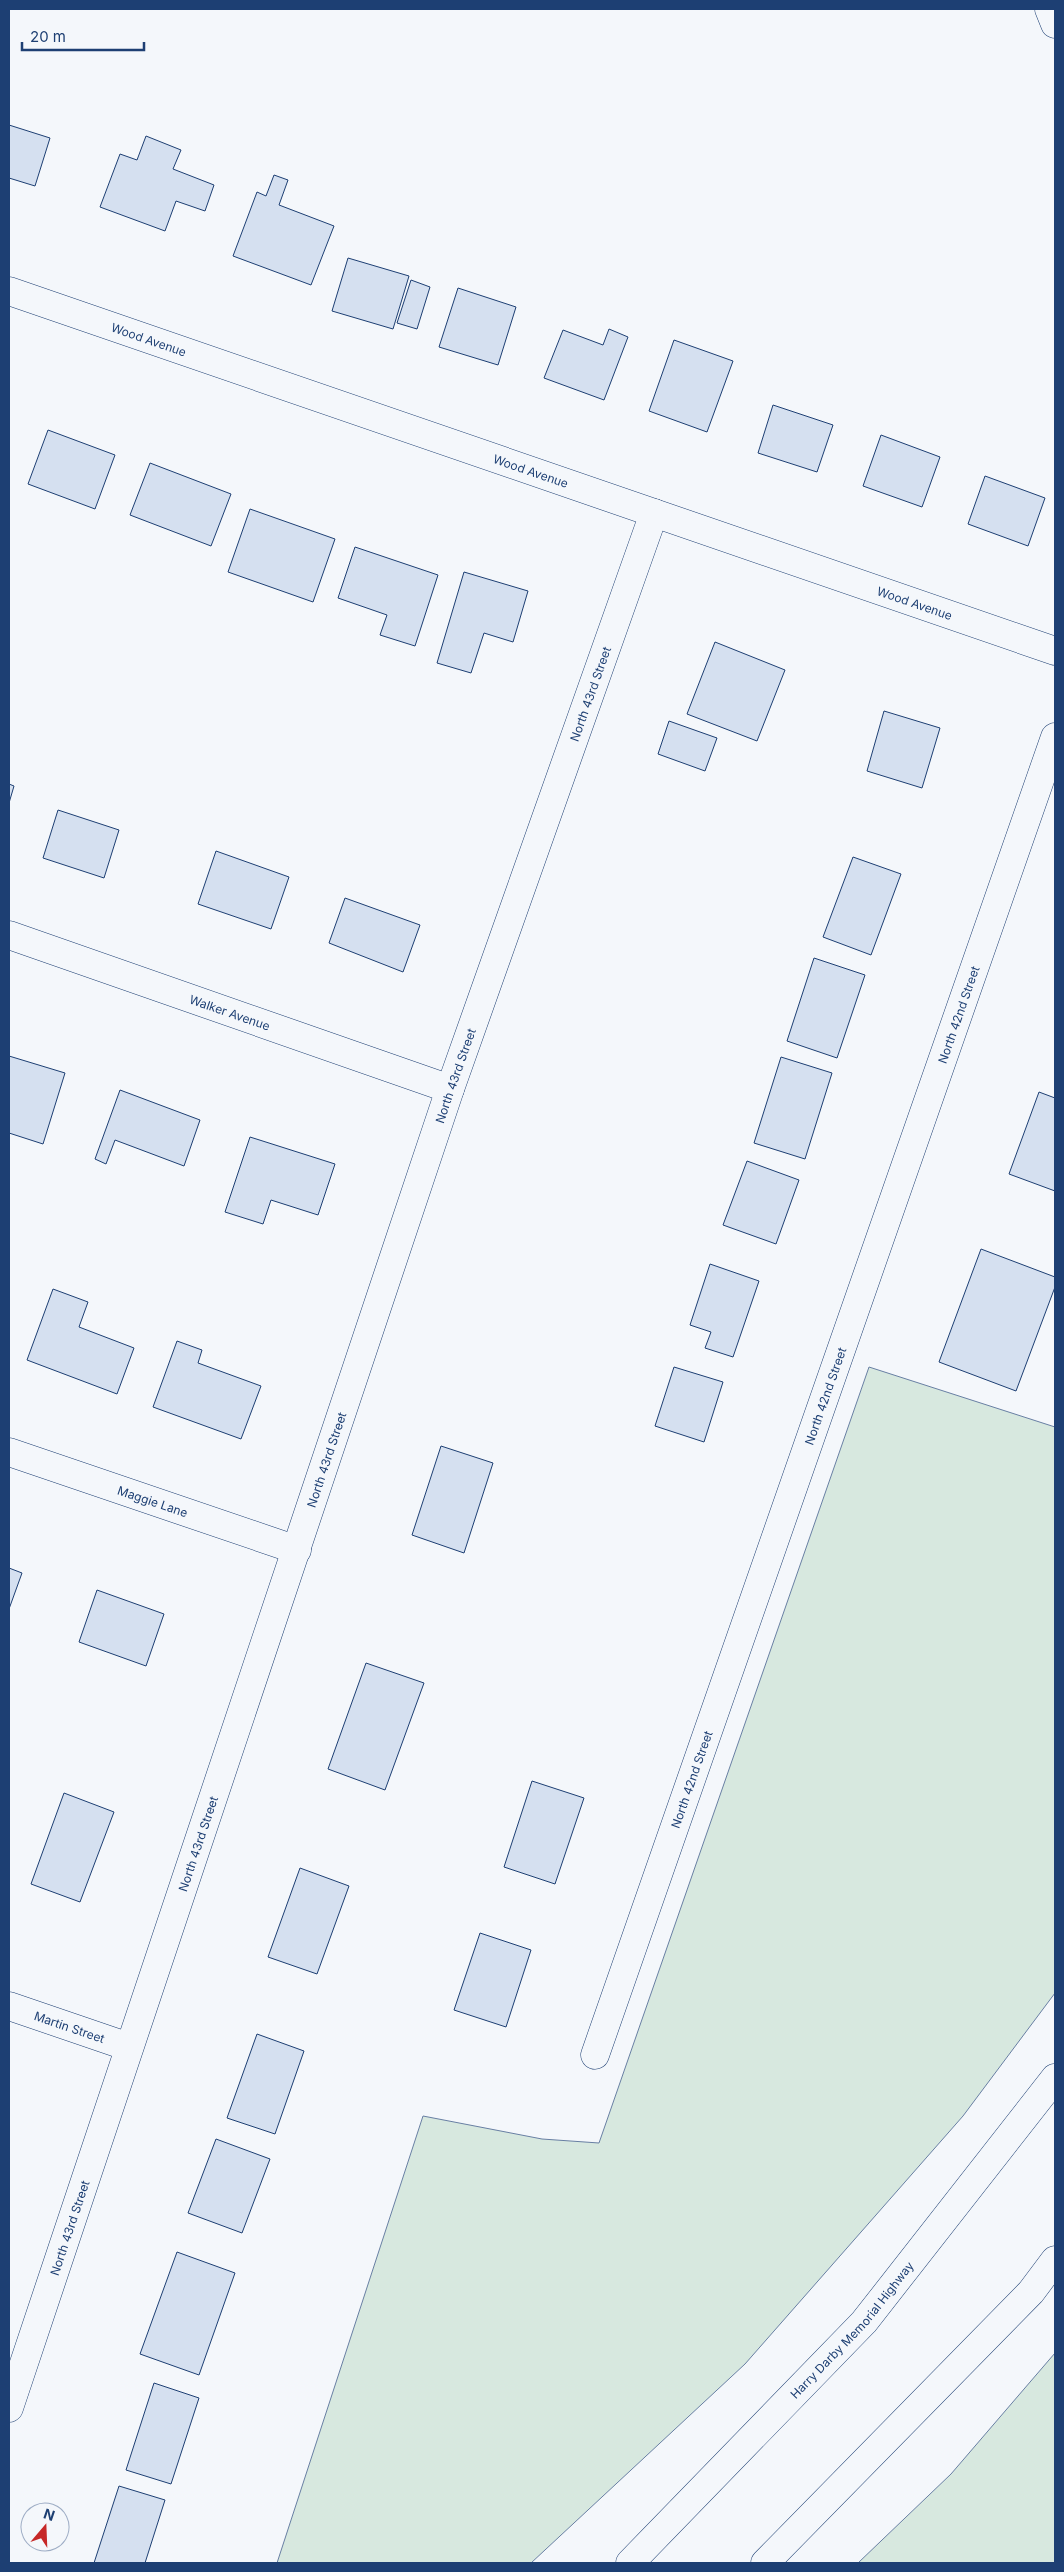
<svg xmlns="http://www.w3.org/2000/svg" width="1064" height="2572" font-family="Inter,sans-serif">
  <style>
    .green { fill: #d7e8df; stroke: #687fa3 }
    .building { fill: #d5e0f0; stroke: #1d3f73 }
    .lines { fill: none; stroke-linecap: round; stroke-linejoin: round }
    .minor-casing { stroke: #1d3f73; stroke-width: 29 }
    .major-casing { stroke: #1d3f73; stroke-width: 29 }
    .highway-casing { stroke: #1d3f73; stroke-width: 29 }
    .minor { stroke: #f4f7fb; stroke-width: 28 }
    .major { stroke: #f4f7fb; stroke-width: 28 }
    .highway { stroke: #f4f7fb; stroke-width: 28 }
    .labels { text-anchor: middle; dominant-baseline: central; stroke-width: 4; stroke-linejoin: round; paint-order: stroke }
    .street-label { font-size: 12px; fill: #1d3f73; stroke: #f4f7fb }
  </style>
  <rect width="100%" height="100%" fill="#f4f7fb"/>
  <g class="green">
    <path d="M869,1367L1055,1427V1993L963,2116L745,2364L531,2563H277L423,2116L542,2139L599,2143Z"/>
    <path d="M1055,2353V2563H858L951,2474Z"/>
  </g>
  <g class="building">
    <path d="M9,125L50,138L35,186L9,178Z"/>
    <path d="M146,136L181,150L173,169L214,185L205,211L176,201L165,231L100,207L120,154L137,160Z"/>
    <path d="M274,175L288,180L279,205L334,226L311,285L233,256L257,192L266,196Z"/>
    <path d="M348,258L409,276L393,329L332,311Z"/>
    <path d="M411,280L430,287L417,329L397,323Z"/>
    <path d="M458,288L516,307L498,365L439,347Z"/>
    <path d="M609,329L628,337L604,400L544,378L563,330L603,345Z"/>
    <path d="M674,340L733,361L707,432L649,411Z"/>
    <path d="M773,405L833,425L817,472L758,453Z"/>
    <path d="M48,430L115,455L95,509L28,484Z"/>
    <path d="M881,435L940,457L922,507L863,486Z"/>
    <path d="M150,463L231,494L211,546L130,515Z"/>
    <path d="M985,476L1045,498L1028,546L968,524Z"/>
    <path d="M250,509L335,539L313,602L228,572Z"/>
    <path d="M355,547L438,575L415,646L380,635L387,615L338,598Z"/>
    <path d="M464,572L528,591L513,642L484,633L471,673L437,663Z"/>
    <path d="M715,642L785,670L757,741L687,714Z"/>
    <path d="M884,711L940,728L922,788L867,771Z"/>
    <path d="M669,721L717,738L705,771L658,754Z"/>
    <path d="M9,784L14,786L9,803Z"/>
    <path d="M58,810L119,830L104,878L43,858Z"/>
    <path d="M216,851L289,877L271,929L198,904Z"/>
    <path d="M853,857L901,874L871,955L823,937Z"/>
    <path d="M345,898L420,925L403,972L329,943Z"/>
    <path d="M814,958L865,975L837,1058L787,1041Z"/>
    <path d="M9,1056L65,1073L43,1144L9,1133Z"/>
    <path d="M781,1057L832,1073L805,1159L754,1143Z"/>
    <path d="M120,1090L200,1120L184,1166L115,1140L106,1164L95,1159Z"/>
    <path d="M1039,1092L1055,1098V1191L1009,1174Z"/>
    <path d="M250,1137L335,1164L318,1215L271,1200L263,1224L225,1212Z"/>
    <path d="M747,1161L799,1180L776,1244L723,1225Z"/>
    <path d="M981,1249L1055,1277V1287L1016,1391L939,1362Z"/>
    <path d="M710,1264L759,1281L733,1357L705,1348L711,1332L690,1325Z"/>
    <path d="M53,1289L88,1302L79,1327L134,1348L117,1394L27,1360Z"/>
    <path d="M177,1341L202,1350L198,1363L261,1386L241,1439L153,1407Z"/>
    <path d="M674,1367L723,1382L704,1442L655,1426Z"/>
    <path d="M441,1446L493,1463L464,1553L412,1535Z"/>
    <path d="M9,1568L22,1573L9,1609Z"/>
    <path d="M97,1590L164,1614L146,1666L79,1642Z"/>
    <path d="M366,1663L424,1683L385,1790L328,1769Z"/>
    <path d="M532,1781L584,1798L555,1884L504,1867Z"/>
    <path d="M64,1793L114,1812L80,1902L31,1884Z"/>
    <path d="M300,1868L349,1886L317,1974L268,1957Z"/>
    <path d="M480,1933L531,1950L506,2027L454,2010Z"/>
    <path d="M257,2034L304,2051L275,2134L227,2118Z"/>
    <path d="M216,2139L270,2159L242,2233L188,2213Z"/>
    <path d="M177,2252L235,2273L199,2375L140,2354Z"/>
    <path d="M154,2383L199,2398L171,2484L126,2470Z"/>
    <path d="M119,2486L165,2500L145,2563H94Z"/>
  </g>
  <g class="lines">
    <defs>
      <g id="minor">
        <path id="s1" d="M9,291L1055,651"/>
        <path id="s2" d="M9,935L450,1089"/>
        <path id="s3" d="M9,1452L297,1550"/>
        <path id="s4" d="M9,2006L129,2047"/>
        <path id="s5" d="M595,2055L1055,737"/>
        <path id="s6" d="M9,2408L450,1089L654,513"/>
      </g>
      <path id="major" d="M1049,9L1055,24"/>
      <g id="highway">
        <path id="s7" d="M630,2563L864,2322L1055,2078"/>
        <path d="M765,2563L1031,2292L1055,2260"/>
      </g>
    </defs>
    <use href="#minor" class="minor-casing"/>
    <use href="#major" class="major-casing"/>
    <use href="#highway" class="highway-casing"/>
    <use href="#minor" class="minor"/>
    <use href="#major" class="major"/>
    <use href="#highway" class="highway"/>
  </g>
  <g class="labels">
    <g class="street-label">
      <text stroke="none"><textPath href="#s1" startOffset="148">Wood Avenue</textPath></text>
      <text stroke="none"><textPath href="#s1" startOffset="552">Wood Avenue</textPath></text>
      <text stroke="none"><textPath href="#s1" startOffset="958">Wood Avenue</textPath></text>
      <text stroke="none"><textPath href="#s6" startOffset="1810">North 43rd Street</textPath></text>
      <text stroke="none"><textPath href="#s2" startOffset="234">Walker Avenue</textPath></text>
      <text stroke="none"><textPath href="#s5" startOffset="1102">North 42nd Street</textPath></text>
      <text stroke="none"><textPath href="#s6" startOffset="1405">North 43rd Street</textPath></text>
      <text stroke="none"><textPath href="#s5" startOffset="698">North 42nd Street</textPath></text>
      <text stroke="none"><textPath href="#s6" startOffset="1000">North 43rd Street</textPath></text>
      <text stroke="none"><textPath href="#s3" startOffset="152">Maggie Lane</textPath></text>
      <text stroke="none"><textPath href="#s5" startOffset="292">North 42nd Street</textPath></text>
      <text stroke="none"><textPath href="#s6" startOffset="595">North 43rd Street</textPath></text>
      <text stroke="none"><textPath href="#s4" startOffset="64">Martin Street</textPath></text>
      <text stroke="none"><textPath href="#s6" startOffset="190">North 43rd Street</textPath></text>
      <text stroke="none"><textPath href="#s7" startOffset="322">Harry Darby Memorial Highway</textPath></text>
    </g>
  </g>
  <rect width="1064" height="2572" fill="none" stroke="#1d3f73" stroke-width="20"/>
  <g transform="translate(45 2527) rotate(19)"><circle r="24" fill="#f4f7fb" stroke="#9eadc5"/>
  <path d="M0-4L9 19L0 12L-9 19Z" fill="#c62828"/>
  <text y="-8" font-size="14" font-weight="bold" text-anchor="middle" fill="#1d3f73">N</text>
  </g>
  <path d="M22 42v8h122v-8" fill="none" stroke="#1d3f73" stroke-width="2.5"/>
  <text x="30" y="42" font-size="15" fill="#1d3f73" stroke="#f4f7fb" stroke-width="4" paint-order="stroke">20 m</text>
</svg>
